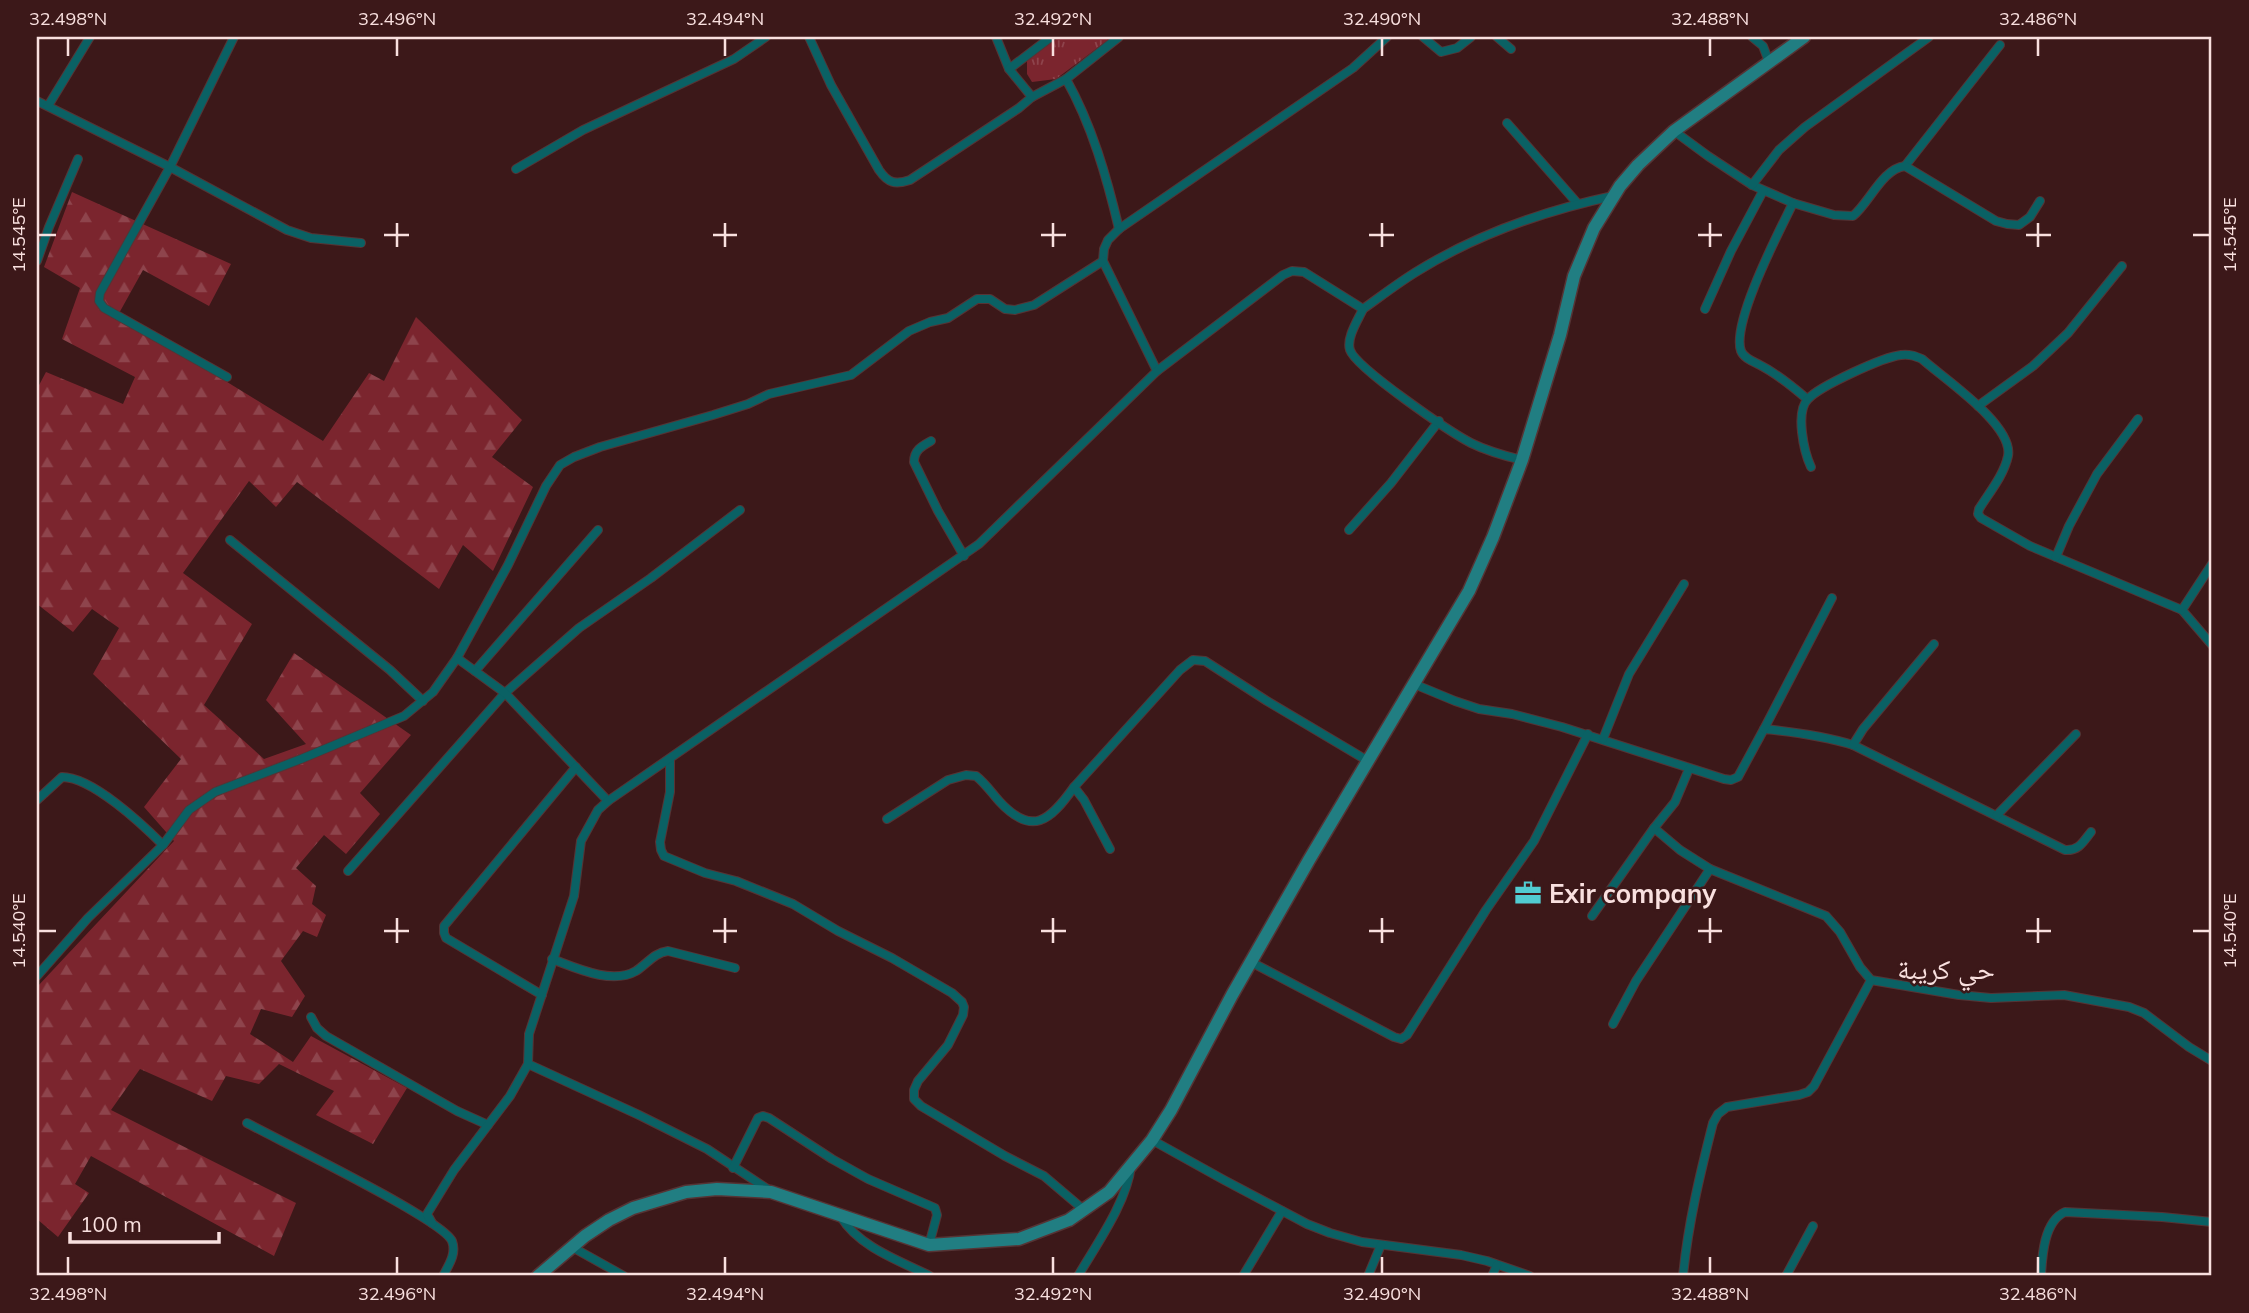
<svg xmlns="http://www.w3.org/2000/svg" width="2249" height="1313" font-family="Mulish,'Noto Naskh Arabic',sans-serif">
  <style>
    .grass { fill: url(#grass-tufts) }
    .forest { fill: url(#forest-firs) }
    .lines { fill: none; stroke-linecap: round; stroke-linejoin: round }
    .street-casing { stroke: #563435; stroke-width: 10 }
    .secondary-casing { stroke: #563435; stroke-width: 15 }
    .street { stroke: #0a6164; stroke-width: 8 }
    .secondary { stroke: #217e82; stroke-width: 12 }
    .ticks { fill: none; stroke: #f9e0df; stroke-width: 2.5 }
    .labels { text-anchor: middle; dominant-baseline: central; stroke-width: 5; stroke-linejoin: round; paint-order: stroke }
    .poi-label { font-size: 26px; font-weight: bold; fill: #f9e0df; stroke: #3c1819; text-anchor: start }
    .neighbourhood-label { font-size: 28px; fill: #f9e0df; stroke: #3c1819 }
    .neatline { fill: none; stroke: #f9e0df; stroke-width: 2.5 }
    .ticks-label { font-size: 18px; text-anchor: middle; fill: #f9e0df }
  </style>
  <defs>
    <pattern id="grass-tufts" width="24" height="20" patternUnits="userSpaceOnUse" patternTransform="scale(1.75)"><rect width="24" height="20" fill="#7b252e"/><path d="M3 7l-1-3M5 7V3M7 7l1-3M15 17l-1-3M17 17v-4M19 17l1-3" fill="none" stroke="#8e444c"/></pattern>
    <pattern id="forest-firs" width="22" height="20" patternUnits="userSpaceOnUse" patternTransform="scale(1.75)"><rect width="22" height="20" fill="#7b252e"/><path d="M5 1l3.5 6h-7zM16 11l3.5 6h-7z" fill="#8e444c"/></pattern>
  </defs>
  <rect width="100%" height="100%" fill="#3c1819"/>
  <path class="grass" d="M1059,37H1106L1108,40L1056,79L1032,82L1027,74V60Z"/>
  <path class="forest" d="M72,192L231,264L209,306L143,270L118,315L323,441L369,373L384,381L416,317L522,420L492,457L533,487L493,571L463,545L439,589L297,482L276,507L249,481L183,573L252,624L204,705L264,759L306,744L266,700L294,653L411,735L360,793L380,814L346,854L324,835L296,868L316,886L312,904L326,915L317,937L303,931L281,961L305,996L292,1017L261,1009L250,1034L293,1062L311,1036L407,1088L373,1144L316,1115L334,1091L279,1064L259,1084L226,1076L212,1101L140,1069L111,1110L296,1203L274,1256L91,1156L75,1184L89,1193L58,1237L37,1219V987L174,841L144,807L181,759L93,674L119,628L92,609L73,632L37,604V389L46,372L123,404L135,377L62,339L80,288L44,267Z"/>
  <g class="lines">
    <defs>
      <g id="street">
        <path d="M234,37L170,167L287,230L311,238L361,243"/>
        <path d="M809,37L831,85L879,170C888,183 895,185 910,180L1019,108L1032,97"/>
        <path d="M996,37L1009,69L1032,97L1066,79C1092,125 1107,178 1119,229"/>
        <path d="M1423,37L1441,52L1457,48L1471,37"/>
        <path d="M1497,37L1511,49"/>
        <path d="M1752,37L1763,46L1769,62"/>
        <path d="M1009,69L1051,37"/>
        <path d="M1066,79L1119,37"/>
        <path d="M37,101L170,167L100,293L99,301L104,308L227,377"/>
        <path d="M48,106L90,37"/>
        <path d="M1507,123L1578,204"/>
        <path d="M1674,131L1708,156L1752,185L1793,203C1780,230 1731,323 1741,351C1744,358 1752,361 1758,364C1776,373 1792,386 1807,399"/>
        <path d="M1905,166L2000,45"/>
        <path d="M516,169L583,130L734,59L766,37"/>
        <path d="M1752,185L1779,150L1805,127L1929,37"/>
        <path d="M1793,203L1834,215L1853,216C1870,202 1882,169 1905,166L1996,221L2007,224L2019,225L2030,217L2040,201"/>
        <path d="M37,261L49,227L78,159"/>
        <path d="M1363,309C1380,297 1398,283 1416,272C1477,234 1543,211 1613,196"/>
        <path d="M1705,309L1731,251L1763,191"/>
        <path d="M1157,371L1103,261L1104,249L1108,240L1119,229L1353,68L1387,37"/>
        <path d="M1978,406L2033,366L2068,333L2122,266"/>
        <path d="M931,441C922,446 914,450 914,462L938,511L964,556"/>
        <path d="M1811,467C1804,452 1795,412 1808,399C1820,386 1883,357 1901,355C1910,354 1915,356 1922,359C1943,378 2014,425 2008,456C2004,475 1989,493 1979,509L1978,514L1981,518L2030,546L2182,610L2212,645"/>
        <path d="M1349,530L1391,483L1439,421"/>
        <path d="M230,540L390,670L423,701"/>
        <path d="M2056,557L2069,526L2097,474L2138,419"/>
        <path d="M2182,610L2212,564"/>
        <path d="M457,658L508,565L546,486L560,465L574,457L600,447L713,415L748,404L769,394L851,375L909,331L930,322L948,318L977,299H990L1005,309L1015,310L1034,305L1103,261"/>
        <path d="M475,671L598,530"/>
        <path d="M1414,684L1455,701L1479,709L1512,714L1562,727L1724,779L1731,780L1738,777L1764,729C1795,732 1824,736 1853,745L2065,850C2079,851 2083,842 2091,832"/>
        <path d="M1764,729L1832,598"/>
        <path d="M1603,739L1629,674L1684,584"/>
        <path d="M1853,745L1863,729L1934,644"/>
        <path d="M670,759V792L660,842L661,850L664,856L705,873L736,881L793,904L838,931L892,958L952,993L962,1002L964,1007L963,1015L948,1045L918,1081L914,1090V1099L921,1106L1005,1156L1044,1176L1084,1210"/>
        <path d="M1689,769L1675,802L1654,828L1680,850L1710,869L1826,916L1840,932L1860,967L1871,980L1959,995L1991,998L2064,995L2129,1007L2144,1013L2189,1047L2212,1061"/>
        <path d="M37,800L62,777C92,777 142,824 163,845"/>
        <path d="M1997,815L2076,734"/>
        <path d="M887,819L948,780L966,775L976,776C985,783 991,792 999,801C1032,837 1050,821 1074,787"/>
        <path d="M1110,849L1084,800L1074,787L1180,670L1193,660L1205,661L1267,701L1368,761"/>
        <path d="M348,871L505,693L579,628L651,578L740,510"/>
        <path d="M1592,916L1654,828"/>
        <path d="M552,959C576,968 612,985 636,971C648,963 654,953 668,951L735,968"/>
        <path d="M1251,962L1394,1037L1401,1039L1407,1035L1486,910L1534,841L1588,734"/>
        <path d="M37,976L88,918L163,845L189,810L215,792L301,759L404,716L433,692L457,658L505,693L608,801"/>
        <path d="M542,995L446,938L444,933V926L576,767"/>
        <path d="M311,1017L317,1028L326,1036L457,1111L488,1125"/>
        <path d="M1613,1024L1636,981L1710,869"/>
        <path d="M528,1064L639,1115L707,1149L769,1190"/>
        <path d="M247,1123C278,1140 442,1219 452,1241C457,1254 448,1266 443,1276"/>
        <path d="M1152,1140L1224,1180L1307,1224L1330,1233L1362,1242L1461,1255L1487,1261L1530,1276"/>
        <path d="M733,1168L758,1118L763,1116L769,1118L832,1159L868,1179L935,1208L937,1215L929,1245"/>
        <path d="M841,1217C859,1247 900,1261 930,1276"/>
        <path d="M432,1223L427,1214L454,1170L510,1096L528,1064L529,1034L574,896L581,841L598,810L608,801L979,544L1157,371L1283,275L1292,271L1304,272L1363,309C1358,320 1346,338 1350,350C1356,368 1450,432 1471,443C1487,451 1505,456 1522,460"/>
        <path d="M572,1247L624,1276"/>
        <path d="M1078,1276C1096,1245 1127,1202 1131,1166"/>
        <path d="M1243,1276L1282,1211"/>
        <path d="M1368,1276L1381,1245"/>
        <path d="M1492,1276L1497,1265"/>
        <path d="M1683,1276C1688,1224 1700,1174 1713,1123L1718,1114L1727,1107L1799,1095L1808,1092L1814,1086L1871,980"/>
        <path d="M1786,1276L1813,1226"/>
        <path d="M2041,1276C2042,1256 2044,1221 2065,1212L2162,1217L2212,1222"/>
      </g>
      <path id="secondary" d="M538,1276L585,1236L609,1220L633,1208L686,1192L717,1189L771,1192L929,1245L1019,1239L1069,1220L1109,1192L1152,1140L1171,1110L1232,995L1309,860L1469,591L1493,537L1522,460L1560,335L1574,276L1594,228L1620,186L1638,165L1674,131L1804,37"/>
    </defs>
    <use href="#street" class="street-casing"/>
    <use href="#secondary" class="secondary-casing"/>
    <use href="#street" class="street"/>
    <use href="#secondary" class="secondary"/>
  </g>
  <path class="ticks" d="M68,38V56M397,38V56M725,38V56M1053,38V56M1382,38V56M1710,38V56M2038,38V56M397,223V247M725,223V247M1053,223V247M1382,223V247M1710,223V247M2038,223V247M38,235H56M384,235H409M713,235H737M1041,235H1066M1369,235H1394M1698,235H1722M2026,235H2051M2193,235H2210M397,918V943M725,918V943M1053,918V943M1382,918V943M1710,918V943M2038,918V943M38,931H56M384,931H409M713,931H737M1041,931H1066M1369,931H1394M1698,931H1722M2026,931H2051M2193,931H2210M68,1257V1274M397,1257V1274M725,1257V1274M1053,1257V1274M1382,1257V1274M1710,1257V1274M2038,1257V1274"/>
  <defs>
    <symbol id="office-bare" viewBox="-9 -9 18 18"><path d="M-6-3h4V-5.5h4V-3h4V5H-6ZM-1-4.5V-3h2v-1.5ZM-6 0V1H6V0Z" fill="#51ccd1" stroke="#3c1819" stroke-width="2.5" paint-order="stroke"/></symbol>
  </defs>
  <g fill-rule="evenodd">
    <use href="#office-bare" x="1509" y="874" width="38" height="38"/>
  </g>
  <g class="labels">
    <g class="poi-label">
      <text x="1549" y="893">Exir company</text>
    </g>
    <g class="neighbourhood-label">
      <text x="1946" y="968">حي كريبة</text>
    </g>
  </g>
  <rect width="2249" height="1313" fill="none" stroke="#3c1819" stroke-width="77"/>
  <path d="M70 1232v10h149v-10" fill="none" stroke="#f9e0df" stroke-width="3.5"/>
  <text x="80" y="1232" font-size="21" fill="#f9e0df" stroke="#3c1819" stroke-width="5" paint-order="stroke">100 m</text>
  <rect x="38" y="38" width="2172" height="1236" class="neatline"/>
  <g class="ticks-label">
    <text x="68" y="25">32.498°N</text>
    <text x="397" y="25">32.496°N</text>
    <text x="725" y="25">32.494°N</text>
    <text x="1053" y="25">32.492°N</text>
    <text x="1382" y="25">32.490°N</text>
    <text x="1710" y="25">32.488°N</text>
    <text x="2038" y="25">32.486°N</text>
    <text transform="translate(2230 235) rotate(-90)" y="6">14.545°E</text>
    <text transform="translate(19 235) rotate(-90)" y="6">14.545°E</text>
    <text transform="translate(2230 931) rotate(-90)" y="6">14.540°E</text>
    <text transform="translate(19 931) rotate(-90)" y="6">14.540°E</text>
    <text x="68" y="1300">32.498°N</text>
    <text x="397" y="1300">32.496°N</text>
    <text x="725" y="1300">32.494°N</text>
    <text x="1053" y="1300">32.492°N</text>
    <text x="1382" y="1300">32.490°N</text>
    <text x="1710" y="1300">32.488°N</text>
    <text x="2038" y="1300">32.486°N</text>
  </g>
</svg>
